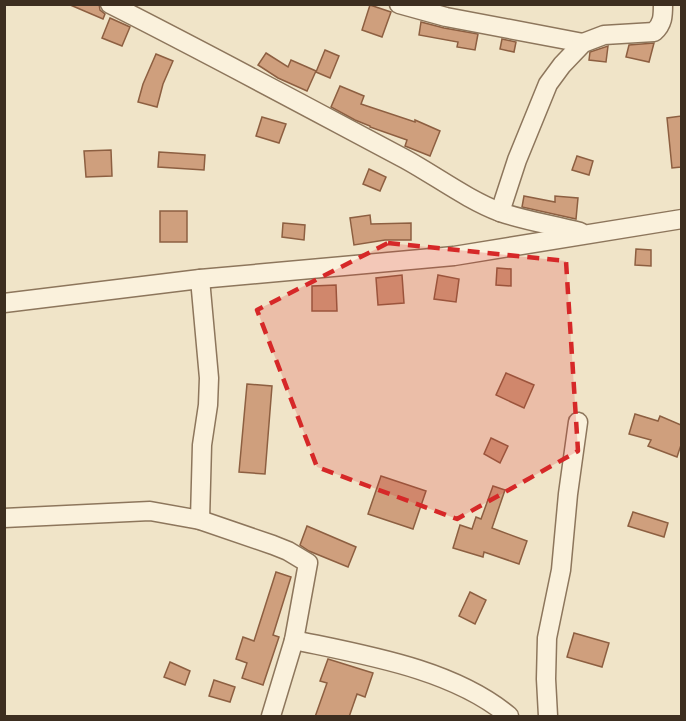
<svg xmlns="http://www.w3.org/2000/svg" width="686" height="721" font-family="'Playfair Display',serif">
  <style>
    .building { fill: #cf9f7d; stroke: #8d5f41; stroke-width: 1.5 }
    .lines { fill: none; stroke-linecap: round; stroke-linejoin: round }
    .minor-casing { stroke: #8d765c; stroke-width: 21 }
    .minor { stroke: #faf1dc; stroke-width: 18 }
    .marked { fill: #d62828; fill-opacity: 0.2; stroke: #d62828; stroke-width: 4.5; stroke-dasharray: 12 8; stroke-linejoin: round }
  </style>
  <rect width="100%" height="100%" fill="#f0e4c8"/>
  <g class="building">
    <path d="M68,4H99L100,10L105,14L103,19Z"/>
    <path d="M370,5L391,12L382,37L362,30Z"/>
    <path d="M110,18L130,27L122,46L102,38Z"/>
    <path d="M421,22L444,28L478,34L475,50L457,47L458,42L419,35Z"/>
    <path d="M502,39L516,42L514,52L500,49Z"/>
    <path d="M654,43L649,62L626,57L629,45Z"/>
    <path d="M608,46L606,62L589,60L590,52Z"/>
    <path d="M325,50L339,56L330,78L316,72Z"/>
    <path d="M266,53L288,67L291,60L316,71L307,91L278,78L258,65Z"/>
    <path d="M156,54L173,61L163,84L157,107L138,102L143,84Z"/>
    <path d="M340,86L364,96L361,104L415,122V120L440,131L430,156L405,146L407,140L370,127V126L355,120L331,107Z"/>
    <path d="M681,116V167L672,168L667,118Z"/>
    <path d="M262,117L286,124L279,143L256,136Z"/>
    <path d="M111,150L112,176L86,177L84,151Z"/>
    <path d="M159,152L205,155L204,170L158,167Z"/>
    <path d="M577,156L593,161L589,175L572,170Z"/>
    <path d="M369,169L386,177L380,191L363,184Z"/>
    <path d="M524,196L555,202V196L578,198L576,219L522,207Z"/>
    <rect x="160" y="211" width="27" height="31"/>
    <path d="M370,215L371,224L411,223V240H385L354,245L350,218Z"/>
    <path d="M283,223L305,225L304,240L282,237Z"/>
    <path d="M636,249L651,250V266L635,265Z"/>
    <path d="M497,268L511,269V286L496,285Z"/>
    <path d="M402,275L404,303L378,305L376,278Z"/>
    <path d="M438,275L459,279L456,302L434,299Z"/>
    <path d="M336,285L337,311H312V286Z"/>
    <path d="M506,373L534,385L524,408L496,395Z"/>
    <path d="M247,384L272,386L265,474L239,472Z"/>
    <path d="M635,414L658,421L660,416L681,425V445L677,457L648,446L651,440L629,434Z"/>
    <path d="M491,438L508,446L500,463L484,454Z"/>
    <path d="M381,476L426,491L413,529L368,514Z"/>
    <path d="M493,486L505,490L492,528L527,541L519,564L484,552L483,557L453,548L460,525L472,529L476,517L481,519Z"/>
    <path d="M633,512L668,523L664,537L628,526Z"/>
    <path d="M307,526L356,547L348,567L309,551L300,545Z"/>
    <path d="M276,572L291,577L273,635L279,637L263,685L242,678L247,663L236,659L243,637L254,641Z"/>
    <path d="M470,592L486,600L475,624L459,616Z"/>
    <path d="M574,633L609,643L602,667L567,657Z"/>
    <path d="M328,659L373,673L365,697L357,694L349,717H315L327,683L320,681Z"/>
    <path d="M170,662L190,671L185,685L164,677Z"/>
    <path d="M214,680L235,687L230,702L209,696Z"/>
  </g>
  <g class="lines">
    <defs>
      <g id="minor">
        <path d="M110,4C209,54 307,107 405,159C436,176 468,200 500,212C526,221 554,225 580,232"/>
        <path d="M399,4L446,17L583,43"/>
        <path d="M500,212L517,160L548,84L562,65L583,43L604,35L654,32C663,24 663,16 663,4"/>
        <path d="M4,303L200,279L454,256L682,219"/>
        <path d="M4,518L150,511L200,520L273,545L288,551L308,563L294,640L271,716"/>
        <path d="M200,520L202,445L208,405L209,378L200,279"/>
        <path d="M294,640C365,655 453,669 509,716"/>
        <path d="M548,716L546,679L547,638L561,570L568,494L578,422"/>
      </g>
    </defs>
    <use href="#minor" class="minor-casing"/>
    <use href="#minor" class="minor"/>
  </g>
  <path class="marked" d="M388,243L566,261L578,451L457,519L317,467L257,310Z"/>
  <rect width="686" height="721" fill="none" stroke="#3d2e20" stroke-width="12"/>
</svg>
